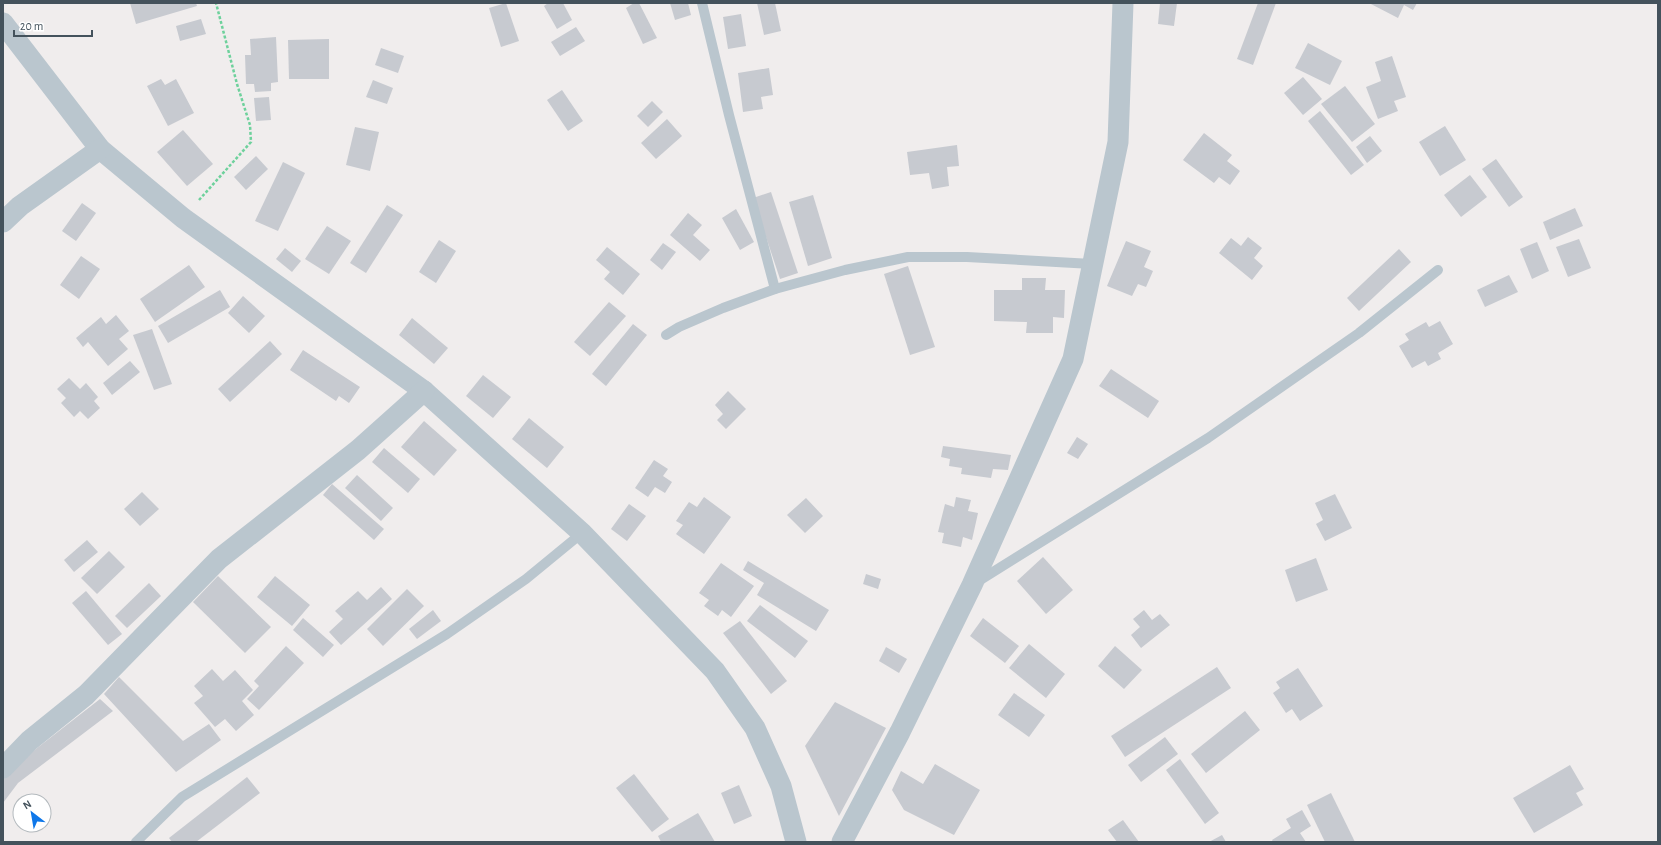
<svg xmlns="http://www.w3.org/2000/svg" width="1661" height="845" font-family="'Alegreya Sans',sans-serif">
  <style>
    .building { fill: #c7cad0 }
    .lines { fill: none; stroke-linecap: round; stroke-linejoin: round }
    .path { stroke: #6ed19c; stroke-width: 2.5; stroke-dasharray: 3 2; stroke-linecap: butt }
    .lane { stroke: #bac6ce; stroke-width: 10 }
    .street { stroke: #bac6ce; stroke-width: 21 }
  </style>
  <rect width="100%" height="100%" fill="#f0eded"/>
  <g class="building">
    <path d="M130,3H196L197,6L136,24Z"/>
    <path d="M506,3L519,41L501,47L489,8Z"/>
    <path d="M548,3H563L572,20L557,29L544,6Z"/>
    <path d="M634,3H639L657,38L643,44L626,8Z"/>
    <path d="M670,3H688L691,15L675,20Z"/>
    <path d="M757,3H775L781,31L764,35Z"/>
    <path d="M1160,3H1177L1174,26L1158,24Z"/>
    <path d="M1258,3H1276L1253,65L1237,59Z"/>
    <path d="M1369,3H1417L1413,10L1404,5L1398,18Z"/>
    <path d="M741,14L746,46L728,49L723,17Z"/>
    <path d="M201,19L206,34L180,41L176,26Z"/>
    <path d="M576,27L585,41L560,56L551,42Z"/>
    <path d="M276,37L278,82L271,83V91L255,92L254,84H246L245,55H251L250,39Z"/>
    <path d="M329,39V79H289L288,40Z"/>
    <path d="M1308,43L1342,61L1330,85L1295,68Z"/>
    <path d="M381,48L404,56L398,73L375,65Z"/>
    <path d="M1392,56L1406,97L1394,101L1398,111L1378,119L1366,87L1381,81L1375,62Z"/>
    <path d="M769,68L773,95L761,97L763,109L743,112L738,73Z"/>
    <path d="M1303,77L1322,99L1303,115L1284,93Z"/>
    <path d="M161,79L165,85L176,79L194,113L168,126L147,86Z"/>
    <path d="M373,80L393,88L387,104L366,97Z"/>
    <path d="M1345,86L1375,124L1352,142L1321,104Z"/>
    <path d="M562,90L583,121L568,131L547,100Z"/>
    <path d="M269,97L271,120L256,121L254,98Z"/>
    <path d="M652,101L663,112L648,127L637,116Z"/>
    <path d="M1320,111L1364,165L1351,175L1308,121Z"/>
    <path d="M667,119L682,136L656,159L641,143Z"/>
    <path d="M1445,126L1466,160L1440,176L1419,142Z"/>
    <path d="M355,127L379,132L370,171L346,165Z"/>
    <path d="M183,130L213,164L187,186L157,152Z"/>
    <path d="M1204,133L1232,155L1227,161L1240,171L1230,185L1219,177L1214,183L1183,160Z"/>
    <path d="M1370,136L1382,151L1367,163L1356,147Z"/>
    <path d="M957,145L959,166L947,167L949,186L932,189L929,173L910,175L907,152Z"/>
    <path d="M256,156L268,169L246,190L234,177Z"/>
    <path d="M1496,159L1523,197L1509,207L1482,169Z"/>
    <path d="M283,162L305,173L278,231L255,221Z"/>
    <path d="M1470,175L1487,197L1461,217L1444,195Z"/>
    <path d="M771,192L798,273L780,279L753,198Z"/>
    <path d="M813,195L832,258L808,266L789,202Z"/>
    <path d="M82,203L96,213L76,241L62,231Z"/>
    <path d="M387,205L403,215L366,273L350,263Z"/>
    <path d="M1575,208L1583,226L1550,240L1543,222Z"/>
    <path d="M736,209L754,242L740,250L722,218Z"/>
    <path d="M688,213L702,225L693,235L710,250L700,261L670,235Z"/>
    <path d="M327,226L351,241L329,274L305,259Z"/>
    <path d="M1248,237L1262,248L1254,258L1263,266L1252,280L1219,253L1231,238L1241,246Z"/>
    <path d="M1579,239L1591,268L1568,277L1556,247Z"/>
    <path d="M439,240L456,251L436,283L419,272Z"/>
    <path d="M1126,241L1151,251L1144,267L1153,271L1146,287L1138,284L1132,296L1107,286Z"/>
    <path d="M1537,242L1549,271L1532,279L1520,249Z"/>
    <path d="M663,243L676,252L662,270L650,260Z"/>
    <path d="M607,247L640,274L623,295L604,279L610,272L596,260Z"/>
    <path d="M285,248L301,261L292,272L276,259Z"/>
    <path d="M1399,249L1411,262L1359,311L1347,298Z"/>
    <path d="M81,256L100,269L79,299L60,285Z"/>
    <path d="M189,265L205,287L155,322L140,299Z"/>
    <path d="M908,266L935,347L910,355L884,274Z"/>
    <path d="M1509,275L1518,292L1485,307L1477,290Z"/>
    <path d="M1022,278H1046L1045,290H1065L1064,318L1053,317V333H1026L1027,322L994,321V290H1022Z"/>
    <path d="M220,290L230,307L168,343L158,326Z"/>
    <path d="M243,296L265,316L249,333L228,313Z"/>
    <path d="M609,302L626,316L590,356L574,342Z"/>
    <path d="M116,315L129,331L119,339L128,349L108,366L88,342L83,347L76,338L101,317L106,324Z"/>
    <path d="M412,318L448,348L434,364L399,335Z"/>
    <path d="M1440,321L1453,344L1438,353L1441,359L1428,366L1425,361L1412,368L1399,346L1409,340L1405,334L1426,322L1429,327Z"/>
    <path d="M633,324L647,335L606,386L592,374Z"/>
    <path d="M152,329L172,384L154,390L133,335Z"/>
    <path d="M270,341L282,354L230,402L218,389Z"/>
    <path d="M303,350L360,387L349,403L339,396L336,401L290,370Z"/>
    <path d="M130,361L140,372L112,395L103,383Z"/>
    <path d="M1111,369L1159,401L1148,418L1099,386Z"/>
    <path d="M483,375L511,397L493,418L466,396Z"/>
    <path d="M69,378L80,389L86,383L98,397L94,401L100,408L88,419L80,411L74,417L61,403L66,398L57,389Z"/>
    <path d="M728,391L746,409L726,429L717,420L723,414L715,405Z"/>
    <path d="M529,418L564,447L547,468L512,439Z"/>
    <path d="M424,421L457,450L434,476L401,447Z"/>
    <path d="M1077,437L1088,444L1078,459L1067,453Z"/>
    <path d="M943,446L1011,455L1008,470L993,469L991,478L961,474L962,468L949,466L950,459L941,457Z"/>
    <path d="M384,448L420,479L408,493L372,462Z"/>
    <path d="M654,460L668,469L663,476L672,482L665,493L655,487L648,497L635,488Z"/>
    <path d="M357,475L393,508L381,521L345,488Z"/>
    <path d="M332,484L384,529L374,540L323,495Z"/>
    <path d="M142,492L159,509L140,526L124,509Z"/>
    <path d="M1335,494L1352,528L1325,541L1316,524L1323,520L1315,503Z"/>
    <path d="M704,497L731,517L704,554L676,534L683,525L676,521L689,502L697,507Z"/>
    <path d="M956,497L971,500L968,511L978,513L972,540L963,537L961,547L942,543L944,533L938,532L945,504L954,507Z"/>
    <path d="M806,498L823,516L805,533L787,515Z"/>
    <path d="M629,504L646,516L627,541L611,529Z"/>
    <path d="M87,540L98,552L74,572L64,560Z"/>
    <path d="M109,551L125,567L97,594L81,578Z"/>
    <path d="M1043,557L1073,590L1046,614L1017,581Z"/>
    <path d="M1316,558L1328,590L1296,602L1285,570Z"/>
    <path d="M748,561L829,610L816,631L757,595L764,583L743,570Z"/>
    <path d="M721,563L754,586L731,617L722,610L718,616L704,606L709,600L699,593Z"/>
    <path d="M866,574L881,579L878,589L863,584Z"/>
    <path d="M218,576L271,627L245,653L193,602Z"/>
    <path d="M275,576L310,605L292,626L257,597Z"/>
    <path d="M149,583L161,596L127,628L115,616Z"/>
    <path d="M381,587L392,599L341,645L329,632L343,619L335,611L358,591L367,600Z"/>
    <path d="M407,589L424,606L383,646L367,629Z"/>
    <path d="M86,591L122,634L108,645L72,603Z"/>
    <path d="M760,605L808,641L795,658L747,621Z"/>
    <path d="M433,610L441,621L417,639L409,629Z"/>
    <path d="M1144,610L1152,620L1160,614L1170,625L1141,648L1131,635L1140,627L1133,619Z"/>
    <path d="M303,618L334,645L323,657L293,630Z"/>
    <path d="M983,618L1019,646L1005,663L970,636Z"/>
    <path d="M740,621L787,681L771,694L723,633Z"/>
    <path d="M1029,644L1065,674L1046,698L1009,668Z"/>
    <path d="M286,646L304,663L259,710L247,699L259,686L254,681Z"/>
    <path d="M1115,646L1142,670L1124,689L1098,666Z"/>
    <path d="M886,647L907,659L899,673L879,661Z"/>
    <path d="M1217,667L1231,688L1125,757L1111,736Z"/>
    <path d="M1298,668L1323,706L1300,721L1292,709L1286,713L1273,693L1280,688L1276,682Z"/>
    <path d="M212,669L223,681L235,670L253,690L242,701L254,715L236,731L225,719L215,727L194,703L203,696L194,686Z"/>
    <path d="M119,677L183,741L209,724L221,740L176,772L104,694Z"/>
    <path d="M1014,693L1045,715L1029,737L998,715Z"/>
    <path d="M100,699L113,711L18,783L3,803V776L9,770Z"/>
    <path d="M835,702L886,728L839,816L805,746Z"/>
    <path d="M1245,711L1260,730L1206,773L1191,754Z"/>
    <path d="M1165,737L1178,754L1141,782L1128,765Z"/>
    <path d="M1180,759L1219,813L1205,824L1166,770Z"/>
    <path d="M935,764L980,790L954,835L904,810L892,790L901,771L923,784Z"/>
    <path d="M1570,765L1584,789L1576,793L1583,805L1534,833L1513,798Z"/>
    <path d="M634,774L669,819L652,832L616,788Z"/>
    <path d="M247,777L260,793L196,842H172L169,838Z"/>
    <path d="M739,785L752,816L734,824L721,793Z"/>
    <path d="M1331,793L1355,842H1325L1307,805Z"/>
    <path d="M1302,810L1311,826L1300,833L1306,842H1273L1272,840L1291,828L1286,819Z"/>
    <path d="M698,813L715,842H661L658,836Z"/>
    <path d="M1123,820L1139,842H1117L1108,830Z"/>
    <path d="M1222,835L1226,842H1209Z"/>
  </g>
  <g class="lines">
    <path class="path" d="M199,200L251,142L250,125L237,84L216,3"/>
    <g class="lane">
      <path d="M702,3L729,115L775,289"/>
      <path d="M666,335L679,327L723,308L775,289L845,270L908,257H967L1092,264"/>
      <path d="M977,582L1208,438L1359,333L1438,270"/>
      <path d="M136,842L182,797L447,634L526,579L582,533"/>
    </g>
    <g class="street">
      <path d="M3,23L100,149L183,218L424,391L582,533L715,671L755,728L781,786L796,842"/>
      <path d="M3,222L20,206L100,149"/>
      <path d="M3,768L29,741L86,695L219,559L358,450L424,391"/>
      <path d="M842,842L900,732L972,585L1073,359L1118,142L1123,3"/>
    </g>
  </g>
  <rect width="1661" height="845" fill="none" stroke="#44525c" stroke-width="8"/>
  <g transform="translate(32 813) rotate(329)"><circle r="19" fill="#ffffff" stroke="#b4babe"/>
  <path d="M0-3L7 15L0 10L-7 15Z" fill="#0e77e9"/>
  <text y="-6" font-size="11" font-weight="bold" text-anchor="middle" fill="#44525c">N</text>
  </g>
  <path d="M14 30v6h78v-6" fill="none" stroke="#44525c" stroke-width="2"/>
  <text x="20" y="30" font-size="12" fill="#44525c" stroke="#ffffff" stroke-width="3" paint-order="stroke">20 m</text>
</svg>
